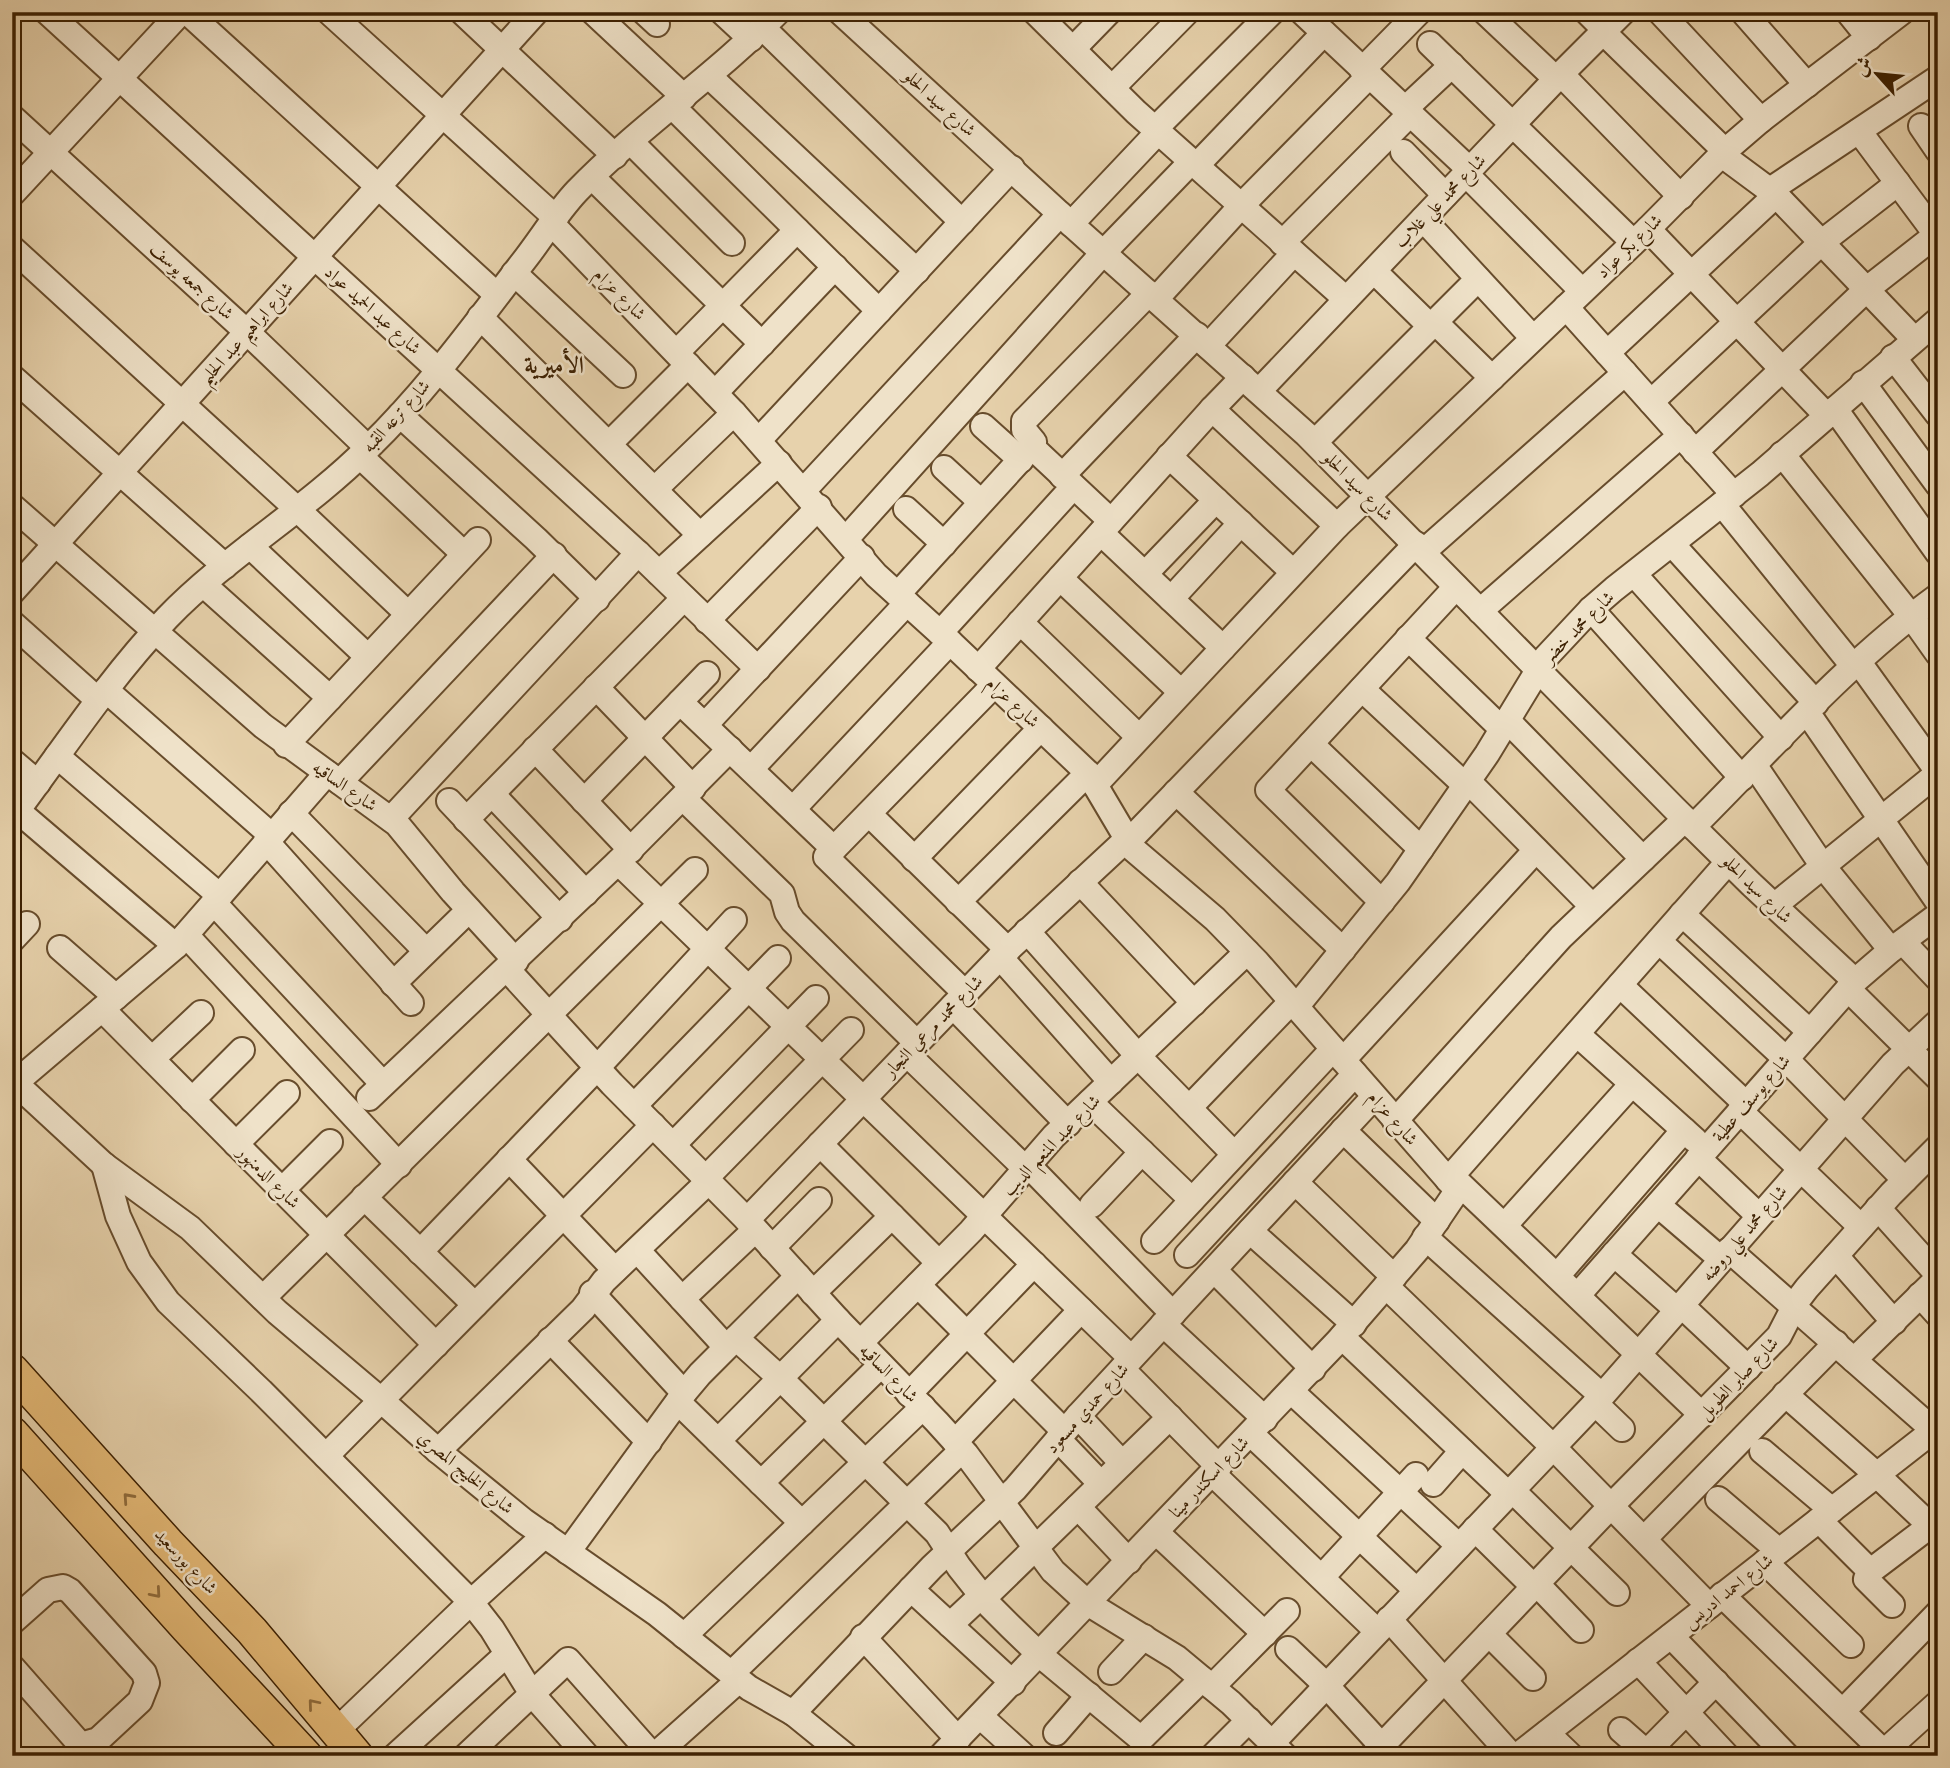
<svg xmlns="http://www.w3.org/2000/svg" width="1950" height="1768" font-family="'Libre Caslon Text',Amiri,serif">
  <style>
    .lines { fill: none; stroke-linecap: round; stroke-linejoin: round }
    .minor-casing { stroke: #674c2c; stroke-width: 28 }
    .major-casing { stroke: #3c2002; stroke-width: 35 }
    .minor { stroke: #efe2c9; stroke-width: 24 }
    .major { stroke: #e4b976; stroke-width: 32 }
    .oneway { stroke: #906c3c }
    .labels { text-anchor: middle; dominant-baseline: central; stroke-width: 5; stroke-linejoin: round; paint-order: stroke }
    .street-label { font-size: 18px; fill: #3c2002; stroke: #efe2c9 }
    .district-label { font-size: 24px; font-weight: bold; fill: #3c2002; stroke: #efe2c9 }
  </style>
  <rect width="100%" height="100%" fill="#e7d2ac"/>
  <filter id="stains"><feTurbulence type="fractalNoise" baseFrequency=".00286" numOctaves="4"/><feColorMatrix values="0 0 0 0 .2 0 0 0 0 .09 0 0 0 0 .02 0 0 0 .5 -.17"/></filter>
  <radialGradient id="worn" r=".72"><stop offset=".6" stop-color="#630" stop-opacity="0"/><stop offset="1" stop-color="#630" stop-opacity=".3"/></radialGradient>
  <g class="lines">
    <defs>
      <g id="minor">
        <path d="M47,12L638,553L758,669"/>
        <path d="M187,12L497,295"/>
        <path d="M329,12L556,218"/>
        <path d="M462,12L615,156"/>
        <path d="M593,12L684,97"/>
        <path d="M644,12L657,24"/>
        <path d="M722,12L751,39"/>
        <path d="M840,12L1071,224L1306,434L1674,808L1751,884L1855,981"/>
        <path d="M1035,12L1136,112L1346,299"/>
        <path d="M1302,12L1470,170"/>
        <path d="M1485,12L1556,79"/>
        <path d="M1587,12L1605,30"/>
        <path d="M1660,12L1761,120"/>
        <path d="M1743,12L1807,85"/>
        <path d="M1848,12L1869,38"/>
        <path d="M763,28L962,222"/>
        <path d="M1603,32L1725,151"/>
        <path d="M1430,44L1633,242"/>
        <path d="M1073,49L1109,12"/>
        <path d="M1362,70L1419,12"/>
        <path d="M1561,74L1681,197"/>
        <path d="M709,76L917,271"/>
        <path d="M1112,88L1187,12"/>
        <path d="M673,107L879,311"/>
        <path d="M1405,109L1452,65"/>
        <path d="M12,117L247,332L368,448"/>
        <path d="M1921,126L1938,151"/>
        <path d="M1155,129L1272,12"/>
        <path d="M1859,131L1938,237"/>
        <path d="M631,142L732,243"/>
        <path d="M1403,152L1445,195"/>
        <path d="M1722,155L1776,195L1914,339"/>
        <path d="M1196,166L1324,33"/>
        <path d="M1466,174L1582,291"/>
        <path d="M592,177L762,344"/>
        <path d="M1770,190L1938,78"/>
        <path d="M12,194L181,12"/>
        <path d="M1423,219L1533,338"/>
        <path d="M552,224L734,413L876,575L950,642L1088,773L1133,849L1215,919L1257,962L1457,1190"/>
        <path d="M1071,224L1158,132"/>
        <path d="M1648,229L1827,416"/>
        <path d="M1282,243L1410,114"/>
        <path d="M12,248L297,509L408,614"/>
        <path d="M1374,271L1430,326"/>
        <path d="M514,273L623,375"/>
        <path d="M1156,299L1241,206L1369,76"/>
        <path d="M1566,307L1734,495"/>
        <path d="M480,317L700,535"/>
        <path d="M1435,322L1492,378"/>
        <path d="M1208,346L1294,253"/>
        <path d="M677,352L797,230"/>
        <path d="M1607,353L1776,195"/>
        <path d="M1893,357L1938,415"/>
        <path d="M12,377L225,566"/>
        <path d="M1863,383L1938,485"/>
        <path d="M1259,391L1556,79L1623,12"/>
        <path d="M715,393L835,267"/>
        <path d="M1651,402L1822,242L1898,183"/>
        <path d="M1212,409L1337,526"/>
        <path d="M1835,409L1938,553"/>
        <path d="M400,415L536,539L597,599"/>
        <path d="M983,426L1021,460"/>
        <path d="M759,440L1012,168"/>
        <path d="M1315,442L1478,279"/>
        <path d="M609,444L688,365"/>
        <path d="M1032,447L1034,442L1024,430V421L1149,293"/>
        <path d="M1032,447L1111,521"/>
        <path d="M1695,452L1867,289L1936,235"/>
        <path d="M1782,454L1911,616L1938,654"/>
        <path d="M360,456L464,554"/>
        <path d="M1169,456L1293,572"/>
        <path d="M944,468L981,502"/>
        <path d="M1062,476L1197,335"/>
        <path d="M655,489L734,413"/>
        <path d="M804,490L1060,214"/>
        <path d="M1722,504L1853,666"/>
        <path d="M12,506L263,726L397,824L453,892L516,961"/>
        <path d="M906,509L944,544"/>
        <path d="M1101,533L1223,648"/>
        <path d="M846,539L1103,253L1191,162"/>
        <path d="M1672,544L1816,703"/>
        <path d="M250,546L368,657"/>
        <path d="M1423,552L1625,373"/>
        <path d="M659,573L779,463"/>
        <path d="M1145,574L1216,500"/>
        <path d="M1634,574L1781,738"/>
        <path d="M1060,578L1181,692"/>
        <path d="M204,585L330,698"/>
        <path d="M12,592L536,12"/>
        <path d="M898,594L1032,447"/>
        <path d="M1171,599L1241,523"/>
        <path d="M1591,609L1742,778"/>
        <path d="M1480,611L1681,435"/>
        <path d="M707,621L819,507"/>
        <path d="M1020,622L1139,737"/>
        <path d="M12,623L98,700"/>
        <path d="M940,633L1073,487"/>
        <path d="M1408,638L1502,729"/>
        <path d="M1858,661L1938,772"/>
        <path d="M978,669L1212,409L1243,377"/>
        <path d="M596,687L693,788"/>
        <path d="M1362,689L1465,785"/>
        <path d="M106,690L271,835"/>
        <path d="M680,702L834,849"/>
        <path d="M1807,712L1938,902"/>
        <path d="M1507,720L1643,859"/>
        <path d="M705,725L862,557"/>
        <path d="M1311,744L1421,849"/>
        <path d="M286,745L478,540"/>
        <path d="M535,749L631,850"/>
        <path d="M57,756L220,896"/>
        <path d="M12,761L38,783"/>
        <path d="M1755,766L1822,865L1891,950"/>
        <path d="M751,769L907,603"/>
        <path d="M1468,781L1592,906"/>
        <path d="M340,782L554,555"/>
        <path d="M1095,785L1337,526L1648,229L1725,151L1761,120L1902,12"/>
        <path d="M1176,792L1343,950"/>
        <path d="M492,794L586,893"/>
        <path d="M683,798L782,894L787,912L793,921L917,1043"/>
        <path d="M449,801L560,919"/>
        <path d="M584,801L707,674"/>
        <path d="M793,809L950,642"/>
        <path d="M18,811L176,946"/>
        <path d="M291,813L426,951"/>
        <path d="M869,814L1008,950"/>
        <path d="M12,818C62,751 109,679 167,618C228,555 306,510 368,448C427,391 476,323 526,258C543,236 558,211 577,191C639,127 715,76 778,12"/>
        <path d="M391,819L638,553"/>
        <path d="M466,820L684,598"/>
        <path d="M1693,827C1772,748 1847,662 1938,596"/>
        <path d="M266,841L411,1003"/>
        <path d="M1128,842L1416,544"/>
        <path d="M914,859L1041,728"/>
        <path d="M618,862L1131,1358"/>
        <path d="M1080,882L1194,1003"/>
        <path d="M958,902L1088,773"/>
        <path d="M1382,902L1268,790L1456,587"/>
        <path d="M214,903L383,1084"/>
        <path d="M1774,906L1938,773"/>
        <path d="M1682,914L1810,1032"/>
        <path d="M1027,931L1138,1056L1234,1154"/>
        <path d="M186,935L399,1165"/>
        <path d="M12,940L27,924"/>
        <path d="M1659,941L1786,1059L1905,1180"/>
        <path d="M1903,942L1938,979"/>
        <path d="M60,948L116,997"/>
        <path d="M1000,957L1111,1082"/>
        <path d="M507,969L612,1084L747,1220L838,1320L937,1422L966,1454L1053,1571L1089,1604L1177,1658L1231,1703L1285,1756"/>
        <path d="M393,984L469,910"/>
        <path d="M1620,985L1746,1104"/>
        <path d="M1848,989L1938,1078"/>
        <path d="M965,993L826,857L994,685"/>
        <path d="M953,1006L1068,1124"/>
        <path d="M1297,1006L1398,882L1487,754L1546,657L1591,609L1614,589L1760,474L1938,320"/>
        <path d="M102,1009L436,1345"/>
        <path d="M1577,1034L1695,1140"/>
        <path d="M907,1054L1026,1169"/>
        <path d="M152,1059L201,1013"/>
        <path d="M1343,1060L1536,850"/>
        <path d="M12,1080L104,1165L190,1228L277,1312L381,1400L438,1451L524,1521L657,1614L749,1688L793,1713L846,1756"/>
        <path d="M15,1083L176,946L327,773"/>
        <path d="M369,1098L618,862L730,749"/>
        <path d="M192,1100L242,1050"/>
        <path d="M1090,1102L1192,1200"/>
        <path d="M634,1106L778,958"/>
        <path d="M1189,1108L1292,1001"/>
        <path d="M1740,1111L1861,1227"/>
        <path d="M1395,1121L1561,937L1685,819"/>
        <path d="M1343,1130L1437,1221"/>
        <path d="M236,1144L287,1093"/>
        <path d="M820,1144L939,1263"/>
        <path d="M673,1145L816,998"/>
        <path d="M1698,1158L1759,1216"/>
        <path d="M509,1159L615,1270"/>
        <path d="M104,1165L118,1216L139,1262L168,1302L261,1391L471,1602L492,1629L532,1694L587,1756"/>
        <path d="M1029,1166L1173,1314"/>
        <path d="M706,1178L851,1030"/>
        <path d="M1448,1180L1728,862"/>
        <path d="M1295,1182L1394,1277"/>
        <path d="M282,1190L330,1142"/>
        <path d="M364,1197L475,1305"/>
        <path d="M1092,1205L1142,1152"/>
        <path d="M1658,1205L1721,1259"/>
        <path d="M1878,1208L1938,1275"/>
        <path d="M747,1220L1000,957L1126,840"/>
        <path d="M1505,1225L1632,1084"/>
        <path d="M1250,1231L1354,1324"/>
        <path d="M1425,1237L1602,1396"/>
        <path d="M1154,1241L1333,1049"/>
        <path d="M772,1248L819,1200"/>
        <path d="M1729,1250L1938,1434"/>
        <path d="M638,1251L726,1347"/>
        <path d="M420,1252L597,1068L734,920"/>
        <path d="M1614,1254L1677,1310"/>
        <path d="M1187,1255L1355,1074"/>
        <path d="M1836,1256L1894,1322"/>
        <path d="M1214,1270L1313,1369"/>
        <path d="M1557,1276L1684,1130"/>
        <path d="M918,1285L1064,1431"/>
        <path d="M1386,1286L1553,1447L1709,1606"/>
        <path d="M592,1293L684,1393"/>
        <path d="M813,1293L892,1216"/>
        <path d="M1578,1295L1855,981L1891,950L1938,915"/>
        <path d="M1920,1295L1938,1315"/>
        <path d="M263,1298L695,870"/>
        <path d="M682,1299L755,1230"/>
        <path d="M1681,1305L1748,1368"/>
        <path d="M1163,1324L1265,1419"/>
        <path d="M1342,1337L1508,1494"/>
        <path d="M736,1338L780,1378L937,1533L959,1567L990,1606L1011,1627L1040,1655L1141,1739"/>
        <path d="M550,1340L649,1442"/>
        <path d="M860,1343L971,1231L1054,1136L1247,952"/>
        <path d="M1854,1360L1938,1278"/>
        <path d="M1122,1369L1219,1467"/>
        <path d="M1292,1392L1459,1546"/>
        <path d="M909,1394L1034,1264"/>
        <path d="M1785,1394L1877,1475L1938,1533"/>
        <path d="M678,1402L802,1523"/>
        <path d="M1595,1403L1622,1429"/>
        <path d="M1078,1416L1122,1463"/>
        <path d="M1251,1434L1416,1590"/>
        <path d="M1058,1439L1101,1484"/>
        <path d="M718,1441L838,1320"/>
        <path d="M955,1442L1081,1310"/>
        <path d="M438,1451L583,1309L604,1281L709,1181"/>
        <path d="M1762,1451L1832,1510"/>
        <path d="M326,1456L653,1125"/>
        <path d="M1212,1473L1377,1631"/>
        <path d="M761,1483L881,1365"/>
        <path d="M1433,1484L1462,1451"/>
        <path d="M1512,1490L1617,1593"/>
        <path d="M1718,1499L1779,1551"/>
        <path d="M1078,1507L1129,1561"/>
        <path d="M1819,1520L1869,1570L1866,1579L1892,1605"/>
        <path d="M1475,1529L1534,1587"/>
        <path d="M1156,1532L1265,1634"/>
        <path d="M1644,1539L1836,1343"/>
        <path d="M568,1552L684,1393L700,1374L798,1276"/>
        <path d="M1765,1562L1851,1645"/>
        <path d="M1868,1573L1930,1526"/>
        <path d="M1322,1577L1416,1475"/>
        <path d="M1537,1584L1581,1630"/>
        <path d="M911,1589L1013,1683"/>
        <path d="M1722,1595L1888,1756"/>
        <path d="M984,1598L1170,1417"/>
        <path d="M1389,1619L1512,1756"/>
        <path d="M12,1622L48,1590L63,1587L70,1591L144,1673L147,1683L140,1701L98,1740L84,1744L78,1742L12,1667"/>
        <path d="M950,1625L982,1595"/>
        <path d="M1489,1634L1533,1678"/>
        <path d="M684,1636L923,1407"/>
        <path d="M1671,1636L1787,1756"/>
        <path d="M863,1637L958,1739"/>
        <path d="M1288,1649L1326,1685L1391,1756"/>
        <path d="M1638,1661L1727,1756"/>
        <path d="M1111,1672L1144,1637"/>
        <path d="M732,1673L962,1450"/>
        <path d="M1212,1687L1287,1611"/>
        <path d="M1843,1711L1938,1613"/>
        <path d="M793,1713L932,1567L1015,1489L1078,1416L1374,1097"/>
        <path d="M980,1716L1024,1756"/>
        <path d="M1621,1730L1646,1752"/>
        <path d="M335,1732L471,1602L545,1535"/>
        <path d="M1056,1733L1089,1695"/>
        <path d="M1547,1733L1571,1756"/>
        <path d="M1141,1739L1202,1679"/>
        <path d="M1272,1743L1602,1396L1893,1064L1938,1022"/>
        <path d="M1884,1752L1938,1703"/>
        <path d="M395,1756L507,1654"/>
        <path d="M466,1756L568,1660L653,1756"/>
        <path d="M654,1756L739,1680"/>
        <path d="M941,1756L1338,1341L1417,1250L1461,1185L1702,1415"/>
        <path d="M1213,1756L1249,1720"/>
        <path d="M1372,1756L1611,1506L1779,1336L1797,1301L1807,1288L1891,1194L1938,1147"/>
        <path d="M1517,1756L1938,1427"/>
        <path d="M1643,1756L1716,1682"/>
      </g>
      <g id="major">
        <path d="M12,1370L168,1543L252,1631L357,1756"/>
        <path d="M12,1433L187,1628L306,1756"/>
      </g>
    </defs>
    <use href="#minor" class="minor-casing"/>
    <use href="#major" class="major-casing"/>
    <use href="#minor" class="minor"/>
    <use href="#major" class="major"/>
  </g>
  <defs><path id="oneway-chevron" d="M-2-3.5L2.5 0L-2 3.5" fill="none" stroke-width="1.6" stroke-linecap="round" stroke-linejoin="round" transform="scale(1.75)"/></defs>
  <g class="oneway">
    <use href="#oneway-chevron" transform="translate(128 1498) rotate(-132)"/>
    <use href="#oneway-chevron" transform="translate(156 1593) rotate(49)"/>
    <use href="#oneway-chevron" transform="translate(313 1704) rotate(-130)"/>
  </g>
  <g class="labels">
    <g class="street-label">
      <text transform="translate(940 103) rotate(42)">شارع سيد الحلو</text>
      <text transform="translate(1440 201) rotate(-46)">شارع محمد علي غلاب</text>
      <text transform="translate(1629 246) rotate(-44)">شارع بكر عواد</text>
      <text transform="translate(192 281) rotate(42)">شارع جمعه يوسف</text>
      <text transform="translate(620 294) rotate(45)">شارع عزام</text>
      <text transform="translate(373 310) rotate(42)">شارع عبد الحميد عواد</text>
      <text transform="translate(246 333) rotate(-48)">شارع ابراهيم عبد الحليم</text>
      <text transform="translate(396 416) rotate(-48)">شارع ترعه القبه</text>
      <text transform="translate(1358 486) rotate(45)">شارع سيد الحلو</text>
      <text transform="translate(1578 627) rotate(-45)">شارع محمد خضر</text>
      <text transform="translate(1013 702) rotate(43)">شارع عزام</text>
      <text transform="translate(345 786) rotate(35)">شارع الساقيه</text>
      <text transform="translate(1757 889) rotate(44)">شارع سيد الحلو</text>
      <text transform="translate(933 1026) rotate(-46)">شارع محمد مرعي النجار</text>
      <text transform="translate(1751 1098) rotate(-49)">شارع يوسف عطية</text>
      <text transform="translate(1393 1118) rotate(49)">شارع عزام</text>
      <text transform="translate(1051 1145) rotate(-46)">شارع عبد المنعم الديب</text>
      <text transform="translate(269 1177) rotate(45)">شارع الدمنهور</text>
      <text transform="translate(1744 1233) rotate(-49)">شارع محمد علي روضه</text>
      <text transform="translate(889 1373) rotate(45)">شارع الساقيه</text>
      <text transform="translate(1738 1378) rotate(-46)">شارع صابر الطويل</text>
      <text transform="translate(1087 1408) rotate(-48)">شارع حمدي مسعود</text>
      <text transform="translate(466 1472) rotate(40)">شارع الخليج المصري</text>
      <text transform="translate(1209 1477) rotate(-46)">شارع اسكندر مينا</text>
      <text transform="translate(186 1561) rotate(47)">شارع بورسعيد</text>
      <text transform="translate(1728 1591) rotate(-38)">شارع احمد ادريس</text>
    </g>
    <g class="district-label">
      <text x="554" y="364">الأميرية</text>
    </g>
  </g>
  <rect width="1950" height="1768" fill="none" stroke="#e7d2ac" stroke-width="42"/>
  <rect x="14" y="14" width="1922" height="1740" fill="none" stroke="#3c2002" stroke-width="3.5"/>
  <rect x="21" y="21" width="1908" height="1726" fill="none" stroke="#3c2002" stroke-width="2"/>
  <g transform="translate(1877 74) rotate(297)" stroke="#efe2c9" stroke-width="5" paint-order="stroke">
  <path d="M0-5L12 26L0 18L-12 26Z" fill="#3c2002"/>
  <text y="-10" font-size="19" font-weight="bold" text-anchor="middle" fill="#3c2002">ش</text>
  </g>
  <rect width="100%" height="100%" filter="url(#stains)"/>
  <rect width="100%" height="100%" fill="url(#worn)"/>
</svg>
